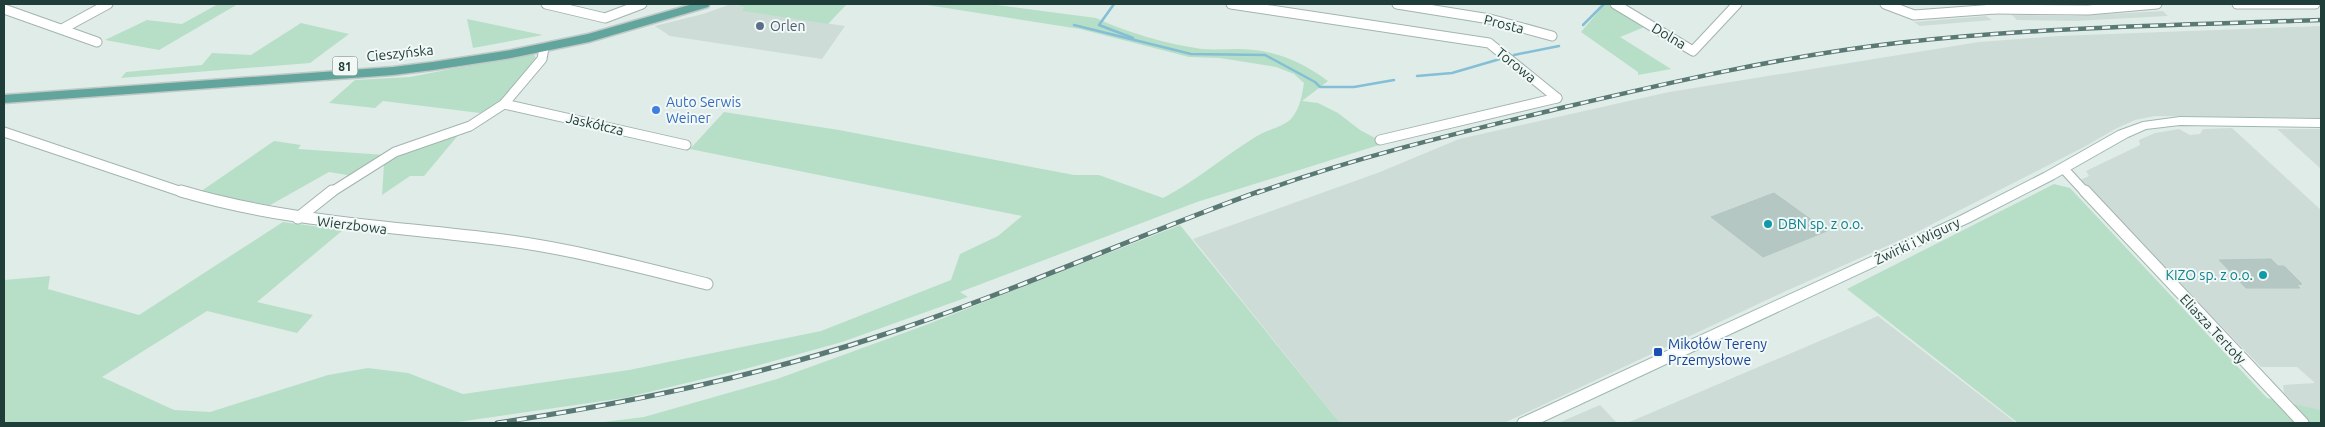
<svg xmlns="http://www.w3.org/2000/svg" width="2325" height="427" font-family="Ubuntu,sans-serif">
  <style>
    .built { fill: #cedcd7 }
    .green { fill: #b7dfc7 }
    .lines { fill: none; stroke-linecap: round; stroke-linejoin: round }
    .stream { stroke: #84bfd5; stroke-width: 2.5 }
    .building { fill: #b5c7c2; stroke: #b2c6c0 }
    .street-far1-casing { stroke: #a3b4b0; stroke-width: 11 }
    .street-casing { stroke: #a3b4b0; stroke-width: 13 }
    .secondary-casing { stroke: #9eb9b2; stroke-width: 2 }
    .primary-casing { stroke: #c1c9c8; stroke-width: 3 }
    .street-far1 { stroke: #fff; stroke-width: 9 }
    .street { stroke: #fff; stroke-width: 11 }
    .secondary { fill: #fff; fill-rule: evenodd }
    .primary { fill: #62a59c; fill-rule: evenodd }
    .rail-far1-casing { stroke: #5a7975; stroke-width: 4.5 }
    .rail-casing { stroke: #5a7975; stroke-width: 5 }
    .rail-far1 { stroke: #f1f8f6; stroke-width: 2.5; stroke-dasharray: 8; stroke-linecap: butt }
    .rail { stroke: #f1f8f6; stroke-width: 3; stroke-dasharray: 10; stroke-linecap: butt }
    .service-dot { fill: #5c6f8a; stroke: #f1f8f6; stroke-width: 2 }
    .shop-dot { fill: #3f7fe0; stroke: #f1f8f6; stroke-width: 2 }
    .culture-dot { fill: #0f9aa8; stroke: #f1f8f6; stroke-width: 2 }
    .transit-dot { fill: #1a4fb4; stroke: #f1f8f6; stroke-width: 2 }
    .labels { text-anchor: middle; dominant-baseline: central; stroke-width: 4; stroke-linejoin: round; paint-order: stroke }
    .shield { fill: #f1f8f6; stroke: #5f7672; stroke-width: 1 }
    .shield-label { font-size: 12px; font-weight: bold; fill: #203e39 }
    .street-label { font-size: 14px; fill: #203e39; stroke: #f1f8f6 }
    .service-label { font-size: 14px; fill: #4e5e75; stroke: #f1f8f6; text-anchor: start }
    .shop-label { font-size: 14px; fill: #366cbe; stroke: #f1f8f6; text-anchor: start }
    .culture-label { font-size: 14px; fill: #0d838f; stroke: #f1f8f6; text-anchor: start }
    .transit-label { font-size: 14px; fill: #164399; stroke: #f1f8f6; text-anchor: start }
  </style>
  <rect width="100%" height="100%" fill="#e0ece8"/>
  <g class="built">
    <path d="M731,4L745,7L743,11L845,26L822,59L670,36L655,26L703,14Z"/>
    <path d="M2163,11L2168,16L2076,21L2017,20L2012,15L2071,16Z"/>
    <path d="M1986,16L1992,20L1920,26L1914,22Z"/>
    <path d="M2321,26V118L2155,116L2135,120L2117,128L2084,147L1905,238L1786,291L1504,423H1340L1193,239L1380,172L1459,139L1669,92L1979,42L2058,36Z"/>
    <path d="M2232,128L2321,210V410L2297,406L2284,393L2283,385L2315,383L2297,367H2261L2080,180L2089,176L2086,171L2140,145L2139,140L2155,133L2179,129L2190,135L2200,134L2203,129Z"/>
    <path d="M2277,129H2321V169Z"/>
    <path d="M1878,316L2016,423H1627Z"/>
    <path d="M1600,405L1617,423H1558Z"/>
  </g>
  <g class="green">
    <path d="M218,4H238L159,50L105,40L147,20L182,24Z"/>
    <path d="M733,4H847L828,24L742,11L744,7Z"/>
    <path d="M921,4H989L1096,18C1128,33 1167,44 1202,49C1214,50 1228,49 1240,49C1274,50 1301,61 1328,81L1302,101L1318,103L1338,113L1360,130L1375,138L1379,145L1197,202L960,292L968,297L842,342L745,369L624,398L458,422L4,423V280L50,276L48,289L139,315L283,222L343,230L257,302L313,315L297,333L207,311L102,377L174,410L210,412L328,375L368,368L408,373L463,394L629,370L821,331L951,280L960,254L998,236L1022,216L690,149L724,112L839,130L1074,175H1099L1163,198C1196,181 1224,156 1257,136C1266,130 1283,127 1291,119C1300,109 1302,95 1304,83L1294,74L1276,67L1220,58L1189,57L1080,29Z"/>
    <path d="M1605,4H1612L1647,26L1620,37L1671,69L1638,75V72L1581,32Z"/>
    <path d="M467,19L543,35L473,48Z"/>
    <path d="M301,23L349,34L310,63L121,78L126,72L202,65L212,53L251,55Z"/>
    <path d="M533,53L536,58C522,79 502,103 480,113L383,101L375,108L329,103L355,80L410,77Z"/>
    <path d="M460,133L424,176H410L382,195L384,164L399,156Z"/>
    <path d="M274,141L301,145L298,149L386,155L353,176L329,172L265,208L197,194Z"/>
    <path d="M2054,184L2070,188L2267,398L2321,410V423H2018L1847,289Z"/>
    <path d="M1180,225L1340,423H596L644,417L777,379L923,326Z"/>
  </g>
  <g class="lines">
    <g class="stream">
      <path d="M1114,4L1099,25L1133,38"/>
      <path d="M1074,25L1191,54L1265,55L1315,82L1320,87H1354L1394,80"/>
      <path d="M1583,25L1604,4"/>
      <path d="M1514,55L1559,46"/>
      <path d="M1417,76L1452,73L1500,59"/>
    </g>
  </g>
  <g class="building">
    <path d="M1774,193L1827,231L1763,257L1711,217Z"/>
    <path d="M2271,259L2278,266H2284L2302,284L2297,285L2300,288H2246L2219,260Z"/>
  </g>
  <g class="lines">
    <defs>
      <g id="street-far1">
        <path d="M546,4L605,18L642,4"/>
        <path d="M1231,4L1489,43L1557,98"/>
        <path d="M1397,4L1490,19L1552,36"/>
        <path d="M1615,4L1693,51L1737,4"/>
        <path d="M1885,4L1914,15L1995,9"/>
        <path d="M1990,4L1995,9L2088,10L2157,4"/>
        <path d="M2237,4H2315"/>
        <path d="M4,9L97,42"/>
        <path d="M62,29L108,4"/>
        <path d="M504,104L686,145"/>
        <path d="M4,132L185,193"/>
        <path d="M1380,140L1557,98"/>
        <path d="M2063,168L2086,193"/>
        <path d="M330,193L395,152L470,126L504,104L542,59L544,48"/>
      </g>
      <g id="street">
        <path d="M181,191C288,223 394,226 503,240C572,249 640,267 707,284"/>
        <path d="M2085,191L2303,423"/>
        <path d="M298,218L332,191"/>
      </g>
      <path id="secondary" d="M2180,117L2321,119V127L2180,125L2146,129L2128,137L2054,179L1970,222L1540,423H1517L1519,419L1960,216L2044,173L2118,131L2143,122Z"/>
      <path id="primary" d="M693,4H710L708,7L589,42L511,58L433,70L393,75L4,103V95L393,67L433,62L511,50L588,34Z"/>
    </defs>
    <use href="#street-far1" class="street-far1-casing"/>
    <use href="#street" class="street-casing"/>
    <use href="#secondary" class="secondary-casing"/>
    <use href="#primary" class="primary-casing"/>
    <use href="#street-far1" class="street-far1"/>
    <use href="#street" class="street"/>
    <use href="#secondary" class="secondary"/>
    <use href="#primary" class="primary"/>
    <defs>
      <path id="rail-far1" d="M1257,193C1356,157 1458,133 1561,108C1672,82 1784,56 1897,43C2038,27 2180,25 2321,20"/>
      <path id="rail" d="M497,423C624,404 750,378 873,338C1005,296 1130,238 1260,191"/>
    </defs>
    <use href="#rail-far1" class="rail-far1-casing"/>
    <use href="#rail" class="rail-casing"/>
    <use href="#rail-far1" class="rail-far1"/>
    <use href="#rail" class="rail"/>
  </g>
  <circle class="service-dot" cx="760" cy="26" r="5"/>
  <circle class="shop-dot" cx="656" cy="110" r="5"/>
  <g class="culture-dot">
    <circle cx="1768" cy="224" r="5"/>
    <circle cx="2263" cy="275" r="5"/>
  </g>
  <rect class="transit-dot" x="1653" y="347" width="10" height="10" rx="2.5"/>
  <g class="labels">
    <rect class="shield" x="332.5" y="56.5" width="25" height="19" rx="4"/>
    <g class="shield-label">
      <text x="345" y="66">81</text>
    </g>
    <g class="street-label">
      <text transform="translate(1504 24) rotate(14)">Prosta</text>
      <text transform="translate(1669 36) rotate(31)">Dolna</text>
      <text transform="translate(400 53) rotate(-6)">Cieszyńska</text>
      <text transform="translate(1516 65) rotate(39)">Torowa</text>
      <text transform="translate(595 124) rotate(13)">Jaskółcza</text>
      <text transform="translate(352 225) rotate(7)">Wierzbowa</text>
      <text transform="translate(1917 241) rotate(-25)">Żwirki i Wigury</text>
      <text transform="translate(2213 329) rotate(47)">Eliasza Tertoły</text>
    </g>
    <g class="service-label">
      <text x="770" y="26">Orlen</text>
    </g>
    <g class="shop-label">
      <text x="666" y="102">Auto Serwis<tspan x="666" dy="16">Weiner</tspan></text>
    </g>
    <g class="culture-label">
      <text x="1778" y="224">DBN sp. z o.o.</text>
      <text x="2253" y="275" text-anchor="end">KIZO sp. z o.o.</text>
    </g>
    <g class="transit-label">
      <text x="1668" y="344">Mikołów Tereny<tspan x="1668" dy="16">Przemysłowe</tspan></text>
    </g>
  </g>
  <rect width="2325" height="427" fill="none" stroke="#203e39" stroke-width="10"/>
</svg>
